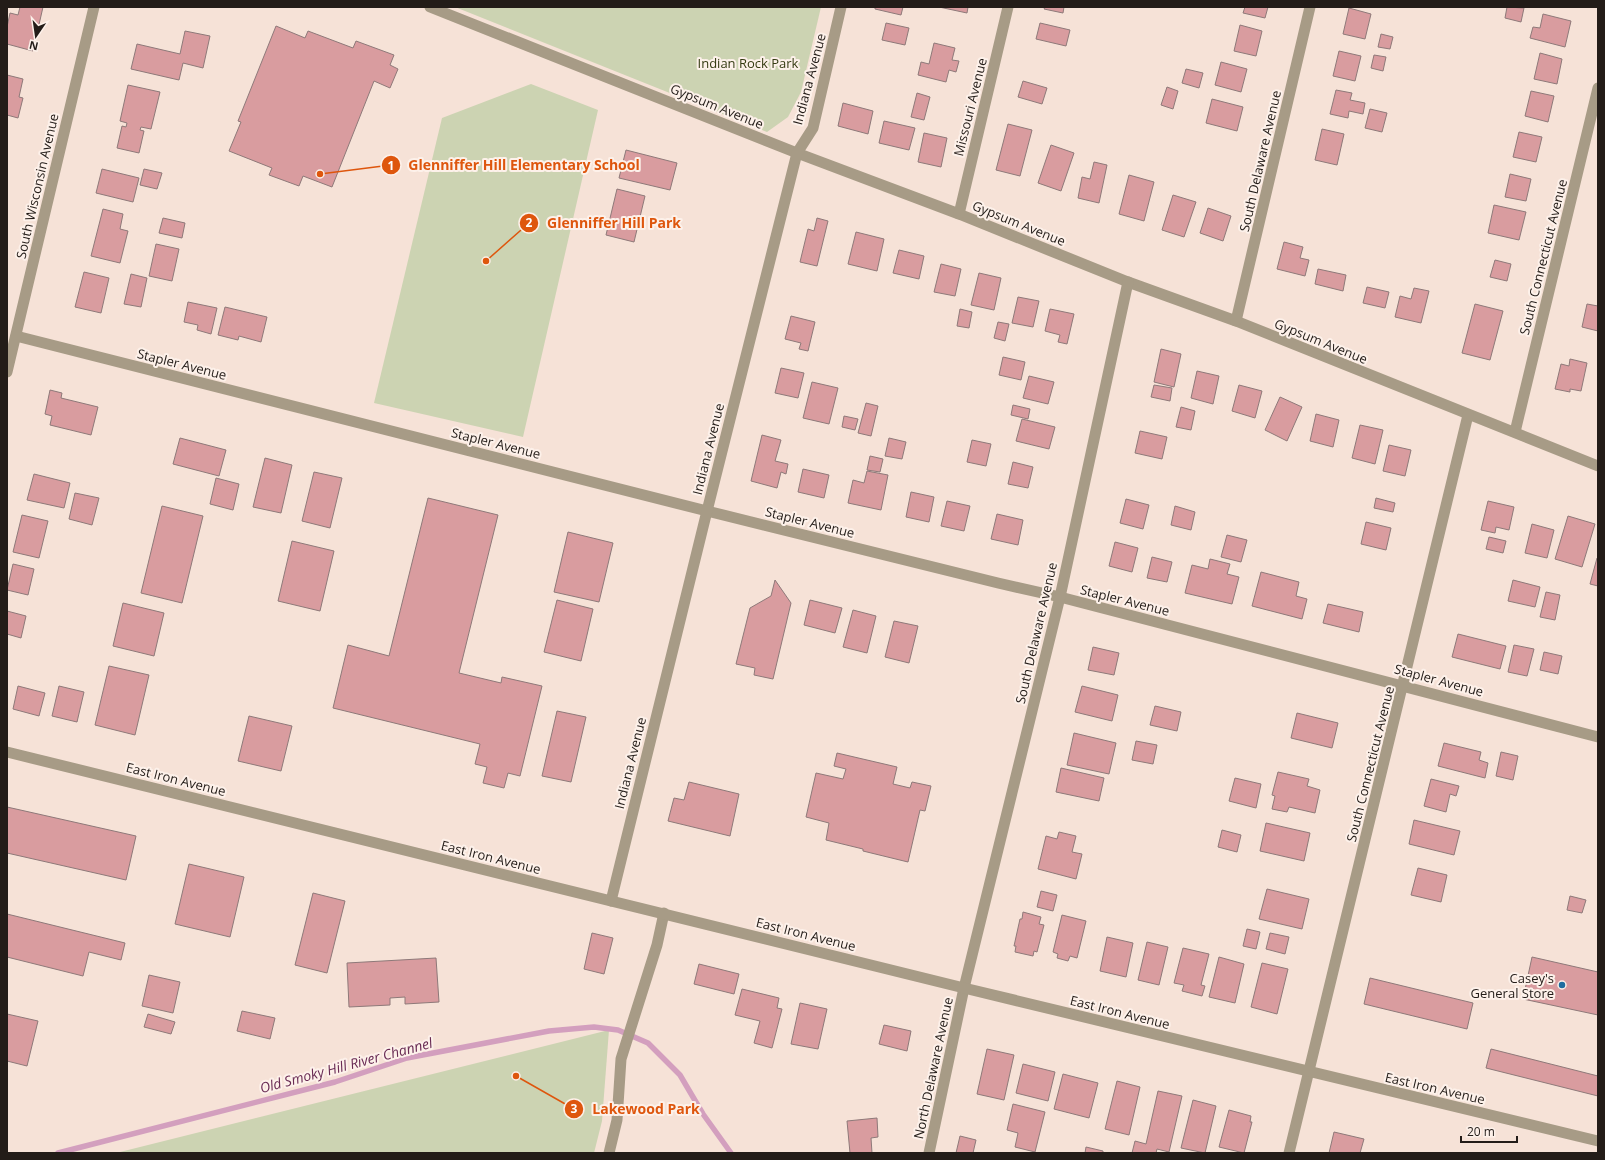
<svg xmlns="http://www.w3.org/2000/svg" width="1605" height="1160" font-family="'Open Sans',sans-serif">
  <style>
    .green { fill: #ccd3b2 }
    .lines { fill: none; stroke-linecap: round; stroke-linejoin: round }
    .stream { stroke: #d39fbe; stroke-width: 5.5 }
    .building { fill: #d99c9f; stroke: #8e7979 }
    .minor { stroke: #a79b86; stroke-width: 11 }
    .tertiary { stroke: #a79b86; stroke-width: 11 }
    .poi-dot { fill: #1e6d9f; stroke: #fdf1ea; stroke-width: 1.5 }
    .labels { text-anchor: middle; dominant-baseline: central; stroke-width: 4; stroke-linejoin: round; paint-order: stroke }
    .park-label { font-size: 13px; fill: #353b12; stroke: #fdf1ea }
    .street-label { font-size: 13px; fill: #231c18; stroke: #fdf1ea }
    .poi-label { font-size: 13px; fill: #231c18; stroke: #fdf1ea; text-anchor: end }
    .water-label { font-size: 14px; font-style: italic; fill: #682a53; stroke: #fdf1ea }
    .leader { fill: none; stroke: #de560d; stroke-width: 1.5 }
    .callout-dot { fill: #de560d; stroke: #fdf1ea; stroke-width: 1.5 }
    .mark-label { font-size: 12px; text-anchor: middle; font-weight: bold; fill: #fff }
    .callout-label { font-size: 14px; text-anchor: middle; font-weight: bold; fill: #de560d; stroke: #fdf1ea; stroke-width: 4; stroke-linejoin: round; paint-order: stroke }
  </style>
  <rect width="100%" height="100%" fill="#f6e2d7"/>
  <g class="green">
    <path d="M455,7H821L801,92L788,117L767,132Z"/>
    <path d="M531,84L598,110L523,437L374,403L442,118Z"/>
    <path d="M609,1030L602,1121L594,1153H116Z"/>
  </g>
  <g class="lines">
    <path class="stream" d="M58,1153L335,1082L407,1058L549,1031L594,1027L618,1030L648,1043L680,1075L703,1114L731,1153"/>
  </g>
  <g class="building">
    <path d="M20,7H43L33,51L7,44V27L10,13L18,15Z"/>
    <path d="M875,7H903L901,15L875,9Z"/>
    <path d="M939,7H968L967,13Z"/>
    <path d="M1045,7H1064L1063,13L1044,9Z"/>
    <path d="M1245,7H1268L1265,18L1243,13Z"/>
    <path d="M1507,7L1524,8L1521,22L1505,18Z"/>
    <path d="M1349,8L1371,14L1365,39L1343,34Z"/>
    <path d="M1543,14L1571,21L1565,47L1530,38L1533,27L1540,28Z"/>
    <path d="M886,23L909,28L905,45L882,40Z"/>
    <path d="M1040,23L1070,30L1066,46L1036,39Z"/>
    <path d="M1240,25L1262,31L1256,56L1234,51Z"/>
    <path d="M276,26L305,38L308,31L353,48L356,41L394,55L390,65L398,69L390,88L374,81L332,187L303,176L299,186L269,175L272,168L229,151L241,122L238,121Z"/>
    <path d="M185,31L210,36L203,68L183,63L179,80L131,69L137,44L180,54Z"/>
    <path d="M1381,34L1393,37L1390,49L1378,47Z"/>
    <path d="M934,43L955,48L952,60L959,61L956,72L949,70L946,82L918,75L921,62L929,64Z"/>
    <path d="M1339,51L1361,56L1355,81L1333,76Z"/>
    <path d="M1540,53L1562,59L1557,84L1534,79Z"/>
    <path d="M1374,55L1386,57L1383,71L1371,68Z"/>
    <path d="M1221,62L1247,69L1241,92L1215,85Z"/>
    <path d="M1186,69L1203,73L1199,88L1182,83Z"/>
    <path d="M7,75L23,79L19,97L23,98L18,118L7,115Z"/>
    <path d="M1023,81L1047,88L1042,104L1018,97Z"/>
    <path d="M128,85L160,92L151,129L141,127L140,130L144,131L139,153L117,148L122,126L126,127L127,123L120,121Z"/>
    <path d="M1167,87L1178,91L1173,109L1161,105Z"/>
    <path d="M1336,90L1352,93L1350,100L1365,103L1363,114L1349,111L1348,118L1330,114Z"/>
    <path d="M1531,91L1554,96L1548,122L1525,116Z"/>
    <path d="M917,93L930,97L924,120L911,117Z"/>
    <path d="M1212,99L1243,107L1237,131L1206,123Z"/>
    <path d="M843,103L873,111L868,134L838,126Z"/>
    <path d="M1370,109L1387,113L1382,132L1365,128Z"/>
    <path d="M884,121L915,128L909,150L879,143Z"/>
    <path d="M1008,124L1032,130L1020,176L996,170Z"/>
    <path d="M1322,129L1344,134L1337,165L1315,160Z"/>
    <path d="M1519,132L1542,137L1536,162L1513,157Z"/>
    <path d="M924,133L947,138L941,167L918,162Z"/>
    <path d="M1051,145L1074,153L1061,191L1038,183Z"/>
    <path d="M626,150L677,163L670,190L619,178Z"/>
    <path d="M1094,162L1107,165L1099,203L1078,198L1082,177L1090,179Z"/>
    <path d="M102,169L139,178L133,202L96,193Z"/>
    <path d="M144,169L162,173L157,189L140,185Z"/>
    <path d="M1510,174L1531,179L1526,201L1505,197Z"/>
    <path d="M1129,175L1154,182L1144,221L1119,214Z"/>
    <path d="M617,189L645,196L634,242L606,235Z"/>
    <path d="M1173,195L1196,202L1184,237L1162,230Z"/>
    <path d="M1494,205L1526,212L1519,240L1488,233Z"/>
    <path d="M1208,208L1231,216L1223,241L1200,233Z"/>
    <path d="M103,209L123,214L120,229L128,231L120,263L91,256Z"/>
    <path d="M163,218L185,223L182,238L159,233Z"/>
    <path d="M817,218L828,221L817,266L800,262L808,229L814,231Z"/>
    <path d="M856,232L884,239L877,271L848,264Z"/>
    <path d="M1284,242L1303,247L1300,258L1309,260L1305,276L1277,269Z"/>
    <path d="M156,244L179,249L172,281L149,276Z"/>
    <path d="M899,250L924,256L919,279L893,273Z"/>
    <path d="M1495,260L1511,264L1507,281L1490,277Z"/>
    <path d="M941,264L961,269L955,296L934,292Z"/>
    <path d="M1318,269L1346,275L1343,291L1315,284Z"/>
    <path d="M84,272L109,278L101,313L75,307Z"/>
    <path d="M979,273L1001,278L994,310L971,305Z"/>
    <path d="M131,274L147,278L141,307L124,304Z"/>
    <path d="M1367,287L1389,292L1385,308L1363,303Z"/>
    <path d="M1414,288L1429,291L1421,323L1395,317L1400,296L1411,299Z"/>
    <path d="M1018,297L1039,301L1033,327L1012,323Z"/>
    <path d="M188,302L217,308L211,334L197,330L198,325L184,322Z"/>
    <path d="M1475,304L1503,311L1490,360L1462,353Z"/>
    <path d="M1587,304L1598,306V331L1582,327Z"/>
    <path d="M225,307L267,317L261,342L239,336L238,340L218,335Z"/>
    <path d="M960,309L972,312L969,328L957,326Z"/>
    <path d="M1050,309L1074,314L1067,344L1058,342L1060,335L1045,331Z"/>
    <path d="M791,316L815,322L808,351L799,349L801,343L785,339Z"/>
    <path d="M998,322L1009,324L1005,341L994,338Z"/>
    <path d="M1161,349L1181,354L1174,387L1154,382Z"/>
    <path d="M1003,357L1025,362L1021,380L999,375Z"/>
    <path d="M1570,359L1587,363L1581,391L1570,389V392L1555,389L1561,364L1569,366Z"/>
    <path d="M781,368L804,373L798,398L775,393Z"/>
    <path d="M1197,371L1219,376L1213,404L1191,398Z"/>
    <path d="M1029,376L1054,382L1048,404L1023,398Z"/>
    <path d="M812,382L838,388L829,424L803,418Z"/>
    <path d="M1154,385L1172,388L1170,401L1151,397Z"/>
    <path d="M1239,385L1262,391L1255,418L1232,411Z"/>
    <path d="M50,390L62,393L61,398L98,407L91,435L50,425L52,416L45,414Z"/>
    <path d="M1280,397L1302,407L1287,441L1265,430Z"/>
    <path d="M866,403L878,406L871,436L858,433Z"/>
    <path d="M1013,405L1030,409L1028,419L1011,415Z"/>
    <path d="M1181,407L1195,411L1191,430L1176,427Z"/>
    <path d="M1316,414L1339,420L1333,447L1310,441Z"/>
    <path d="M844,416L858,419L855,430L842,427Z"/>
    <path d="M1022,419L1055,427L1049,449L1016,441Z"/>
    <path d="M1360,425L1383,430L1375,464L1352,458Z"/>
    <path d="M1140,431L1167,437L1162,459L1135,453Z"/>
    <path d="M762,435L781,440L775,461L788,464L786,474L781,472L777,488L751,481Z"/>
    <path d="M180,438L226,450L219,476L173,464Z"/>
    <path d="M889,438L906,442L902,459L885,456Z"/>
    <path d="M972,440L991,444L986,466L967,462Z"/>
    <path d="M1389,445L1411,450L1405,476L1383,471Z"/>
    <path d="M870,456L883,459L880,472L867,470Z"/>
    <path d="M265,458L292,465L281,513L253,507Z"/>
    <path d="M1013,462L1033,467L1028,488L1008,484Z"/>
    <path d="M803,469L829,475L824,498L798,492Z"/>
    <path d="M867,471L888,475L881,510L848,503L853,480L864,483Z"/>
    <path d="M314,472L342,478L330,528L302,521Z"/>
    <path d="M34,474L70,483L64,508L27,500Z"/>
    <path d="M216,478L239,484L233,510L210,504Z"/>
    <path d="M911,492L934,497L929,522L906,517Z"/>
    <path d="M75,493L99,498L92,525L69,519Z"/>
    <path d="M428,498L498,515L459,673L501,683L502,677L542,686L520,776L508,773L504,788L483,783L487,767L475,764L480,744L333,708L348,645L389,656Z"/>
    <path d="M1376,498L1395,503L1393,512L1374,508Z"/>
    <path d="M1126,499L1149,505L1143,529L1120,523Z"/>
    <path d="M947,501L970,506L964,531L941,526Z"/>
    <path d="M1488,501L1514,507L1509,530L1496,527L1495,533L1481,530Z"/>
    <path d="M162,506L203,516L182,603L141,593Z"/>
    <path d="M1175,506L1195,512L1191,530L1171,525Z"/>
    <path d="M997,514L1023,520L1018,545L991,539Z"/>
    <path d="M22,515L48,521L39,558L13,552Z"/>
    <path d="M1568,516L1595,524L1582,567L1555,559Z"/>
    <path d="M1366,522L1391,528L1386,550L1361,544Z"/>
    <path d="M1532,524L1554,530L1547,558L1525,553Z"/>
    <path d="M568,532L613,543L599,602L554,592Z"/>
    <path d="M1227,535L1247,540L1241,562L1221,557Z"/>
    <path d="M1489,537L1506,541L1503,553L1486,549Z"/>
    <path d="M292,541L334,551L320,611L278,601Z"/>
    <path d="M1115,542L1138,548L1132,572L1109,566Z"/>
    <path d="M1152,557L1172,562L1167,582L1147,578Z"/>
    <path d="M1597,558H1598V586L1590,584Z"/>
    <path d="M1210,559L1230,564L1227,574L1239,577L1232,604L1185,593L1192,565L1208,569Z"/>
    <path d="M13,564L34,569L28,595L7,590Z"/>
    <path d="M1261,572L1299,582L1296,596L1307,599L1302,619L1252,606Z"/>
    <path d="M775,580L791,603L773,679L754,675L755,668L736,664L750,608L771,596Z"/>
    <path d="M1513,580L1540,587L1535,607L1508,601Z"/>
    <path d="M1546,592L1560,595L1555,620L1540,617Z"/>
    <path d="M557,600L593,609L581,661L544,652Z"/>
    <path d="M810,600L842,608L835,633L804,625Z"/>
    <path d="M123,603L164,613L154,656L113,646Z"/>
    <path d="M1328,604L1363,612L1359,632L1323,623Z"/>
    <path d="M853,610L876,616L867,653L843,647Z"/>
    <path d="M7,611L26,616L21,638L7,634Z"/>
    <path d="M894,621L918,626L909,663L885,657Z"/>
    <path d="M1458,634L1506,646L1500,669L1452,657Z"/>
    <path d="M1514,645L1534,649L1527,676L1508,672Z"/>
    <path d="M1093,647L1119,653L1114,675L1088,670Z"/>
    <path d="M1544,652L1562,656L1558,674L1540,670Z"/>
    <path d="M109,666L149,675L135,735L95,725Z"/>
    <path d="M18,686L45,693L39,716L13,709Z"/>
    <path d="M59,686L84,692L77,722L52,716Z"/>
    <path d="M1082,686L1118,695L1112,721L1075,712Z"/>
    <path d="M1155,706L1181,712L1177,731L1150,725Z"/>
    <path d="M557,711L586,717L571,782L542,776Z"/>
    <path d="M1297,713L1338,723L1332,748L1291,738Z"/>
    <path d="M249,716L292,726L281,771L238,761Z"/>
    <path d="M1074,733L1116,743L1109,774L1067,765Z"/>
    <path d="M1136,741L1157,745L1153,764L1132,760Z"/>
    <path d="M1444,743L1481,752L1479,760L1488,763L1485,778L1438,766Z"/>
    <path d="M1501,752L1518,756L1513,780L1496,776Z"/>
    <path d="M837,753L897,767L893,784L910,788L912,782L931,786L925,811L920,810L908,862L863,851V849L826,840L829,823L806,817L816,773L843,779L846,769L834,766Z"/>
    <path d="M1061,768L1104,778L1099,801L1056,792Z"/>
    <path d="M1278,772L1309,779L1307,786L1320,790L1315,813L1289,807L1287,812L1272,809L1275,796L1272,795Z"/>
    <path d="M1235,778L1261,784L1256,808L1229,801Z"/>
    <path d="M1431,779L1459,786L1456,796L1450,794L1446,812L1424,806Z"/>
    <path d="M689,782L739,794L730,836L668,821L674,798L684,800Z"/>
    <path d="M7,807L136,836L126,880L7,853Z"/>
    <path d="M1414,820L1460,831L1454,855L1409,844Z"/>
    <path d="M1266,823L1310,833L1304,861L1260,851Z"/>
    <path d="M1222,830L1241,835L1237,852L1218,847Z"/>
    <path d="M1059,832L1076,836L1072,852L1082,854L1076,879L1038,869L1046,836L1057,839Z"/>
    <path d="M189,864L244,877L230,937L175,924Z"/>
    <path d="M1418,868L1447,875L1441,902L1411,895Z"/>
    <path d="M1267,889L1309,899L1302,929L1259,919Z"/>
    <path d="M1041,891L1057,895L1053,911L1037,907Z"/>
    <path d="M313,893L345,901L327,973L295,965Z"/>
    <path d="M1570,896L1586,900L1582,913L1567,910Z"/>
    <path d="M1023,912L1041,917L1039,924L1044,925L1037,952L1034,951L1033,956L1015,952L1016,946H1014L1020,919H1022Z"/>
    <path d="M7,914L125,943L121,960L89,952L83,976L7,957Z"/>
    <path d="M1062,915L1086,921L1077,958L1070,956L1068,961L1057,958L1058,954L1053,952Z"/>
    <path d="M1247,929L1260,932L1256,949L1243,946Z"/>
    <path d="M592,933L613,938L604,974L584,969Z"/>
    <path d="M1270,933L1289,937L1285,954L1266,949Z"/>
    <path d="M1107,937L1133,943L1126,977L1100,971Z"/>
    <path d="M1147,942L1168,947L1159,985L1138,980Z"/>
    <path d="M1183,948L1209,954L1201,985L1205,986L1202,996L1182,991L1184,985L1174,983Z"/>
    <path d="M1219,957L1244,964L1235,1003L1209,997Z"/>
    <path d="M1532,957L1598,972V1015L1523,999Z"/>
    <path d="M436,958L439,1002L405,1004V997L390,998V1005L349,1007L347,963Z"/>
    <path d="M1262,963L1288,969L1277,1014L1251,1007Z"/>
    <path d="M699,964L739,974L734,994L694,984Z"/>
    <path d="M149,975L180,982L173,1013L142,1006Z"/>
    <path d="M1370,978L1473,1003L1467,1029L1364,1004Z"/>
    <path d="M742,989L779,998L777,1008L782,1009L772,1048L754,1043L760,1021L735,1015Z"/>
    <path d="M800,1003L827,1009L818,1049L791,1044Z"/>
    <path d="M242,1011L275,1018L270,1039L237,1031Z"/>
    <path d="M7,1014L38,1021L27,1066L7,1061Z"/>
    <path d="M148,1014L175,1022L171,1034L144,1027Z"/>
    <path d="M884,1025L911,1031L907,1051L879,1044Z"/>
    <path d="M987,1049L1014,1055L1004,1100L977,1094Z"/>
    <path d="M1491,1049L1598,1076V1096L1486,1068Z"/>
    <path d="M1023,1064L1055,1072L1048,1101L1016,1093Z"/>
    <path d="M1063,1074L1098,1083L1089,1118L1054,1109Z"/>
    <path d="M1117,1081L1140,1087L1129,1135L1105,1129Z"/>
    <path d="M1158,1091L1182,1096L1169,1152L1157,1149L1156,1153H1132L1135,1141L1146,1144Z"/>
    <path d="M1193,1100L1216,1106L1205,1153L1181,1148Z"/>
    <path d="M1013,1104L1045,1112L1035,1152L1015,1147L1018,1133L1007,1130Z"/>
    <path d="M1229,1110L1251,1116L1250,1122H1252L1244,1153L1219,1147Z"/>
    <path d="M877,1118L878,1137L871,1138L872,1153H850L847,1121Z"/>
    <path d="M1334,1132L1364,1139L1360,1153H1329Z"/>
    <path d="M960,1136L976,1140L973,1153H956Z"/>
    <path d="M1086,1147L1103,1151V1153H1085Z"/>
  </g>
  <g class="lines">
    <g class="minor">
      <path d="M430,7L797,153L959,214L1128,282L1236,321L1598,466"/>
      <path d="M959,214L1008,7"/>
      <path d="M1236,321L1310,7"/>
      <path d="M16,336L707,511L998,583L1060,597L1598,737"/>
      <path d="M7,372L94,7"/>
      <path d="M1515,432L1598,88"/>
      <path d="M611,901L707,511L797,153L813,128L841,7"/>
      <path d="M609,1153L617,1120L621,1059L657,945L664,913"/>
      <path d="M929,1153L964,988L1060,597L1128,282"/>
      <path d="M1289,1153L1468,415"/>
    </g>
    <path class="tertiary" d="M7,752L964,988L1598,1141"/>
  </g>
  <circle class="poi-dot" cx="1562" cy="985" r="4"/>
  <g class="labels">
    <g class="park-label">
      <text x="748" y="63">Indian Rock Park</text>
    </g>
    <g class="street-label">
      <text transform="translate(809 79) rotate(-75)">Indiana Avenue</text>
      <text transform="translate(717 106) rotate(22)">Gypsum Avenue</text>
      <text transform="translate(970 107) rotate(-76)">Missouri Avenue</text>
      <text transform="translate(1260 161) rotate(-77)">South Delaware Avenue</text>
      <text transform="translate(37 186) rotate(-77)">South Wisconsin Avenue</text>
      <text transform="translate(1019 223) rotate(22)">Gypsum Avenue</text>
      <text transform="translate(1543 257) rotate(-76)">South Connecticut Avenue</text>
      <text transform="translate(1321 341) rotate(22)">Gypsum Avenue</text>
      <text transform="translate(182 364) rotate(14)">Stapler Avenue</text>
      <text transform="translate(496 443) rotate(14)">Stapler Avenue</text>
      <text transform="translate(708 449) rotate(-76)">Indiana Avenue</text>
      <text transform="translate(810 522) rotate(14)">Stapler Avenue</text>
      <text transform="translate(1125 600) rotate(14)">Stapler Avenue</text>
      <text transform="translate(1036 633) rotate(-77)">South Delaware Avenue</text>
      <text transform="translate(1439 680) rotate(15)">Stapler Avenue</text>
      <text transform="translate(630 763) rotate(-76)">Indiana Avenue</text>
      <text transform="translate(1370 764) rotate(-76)">South Connecticut Avenue</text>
      <text transform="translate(176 779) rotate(14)">East Iron Avenue</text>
      <text transform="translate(491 857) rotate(14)">East Iron Avenue</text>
      <text transform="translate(806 934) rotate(14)">East Iron Avenue</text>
      <text transform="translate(1120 1012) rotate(14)">East Iron Avenue</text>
      <text transform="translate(933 1068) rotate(-78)">North Delaware Avenue</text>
      <text transform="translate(1435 1088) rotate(13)">East Iron Avenue</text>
    </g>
    <g class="poi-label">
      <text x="1554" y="978">Casey's<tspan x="1554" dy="15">General Store</tspan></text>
    </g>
    <g class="water-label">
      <text transform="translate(346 1065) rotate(-15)">Old Smoky Hill River Channel</text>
    </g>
  </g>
  <path class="leader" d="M320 174L391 165M486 261L529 223M516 1076L574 1109"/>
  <g class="callout-dot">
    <circle cx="320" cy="174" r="4"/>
    <circle cx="486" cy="261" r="4"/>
    <circle cx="516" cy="1076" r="4"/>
    <circle cx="391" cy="165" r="10"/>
    <circle cx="529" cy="223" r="10"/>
    <circle cx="574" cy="1109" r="10"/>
  </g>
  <g class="mark-label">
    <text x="391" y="170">1</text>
    <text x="529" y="227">2</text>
    <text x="574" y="1113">3</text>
  </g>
  <g class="callout-label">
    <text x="524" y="170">Glenniffer Hill Elementary School</text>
    <text x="614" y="228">Glenniffer Hill Park</text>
    <text x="646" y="1114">Lakewood Park</text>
  </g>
  <rect width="1605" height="1160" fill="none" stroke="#231c18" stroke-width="16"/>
  <g transform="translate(36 36) rotate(193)" stroke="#fdf1ea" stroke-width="3" paint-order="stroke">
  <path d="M0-3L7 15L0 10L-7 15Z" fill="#231c18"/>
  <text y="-6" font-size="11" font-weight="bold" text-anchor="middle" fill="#231c18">N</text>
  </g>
  <path d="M1461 1136v6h56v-6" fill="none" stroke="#231c18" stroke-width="2"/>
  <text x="1467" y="1136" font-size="12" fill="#231c18" stroke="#fdf1ea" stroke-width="3" paint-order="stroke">20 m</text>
</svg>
